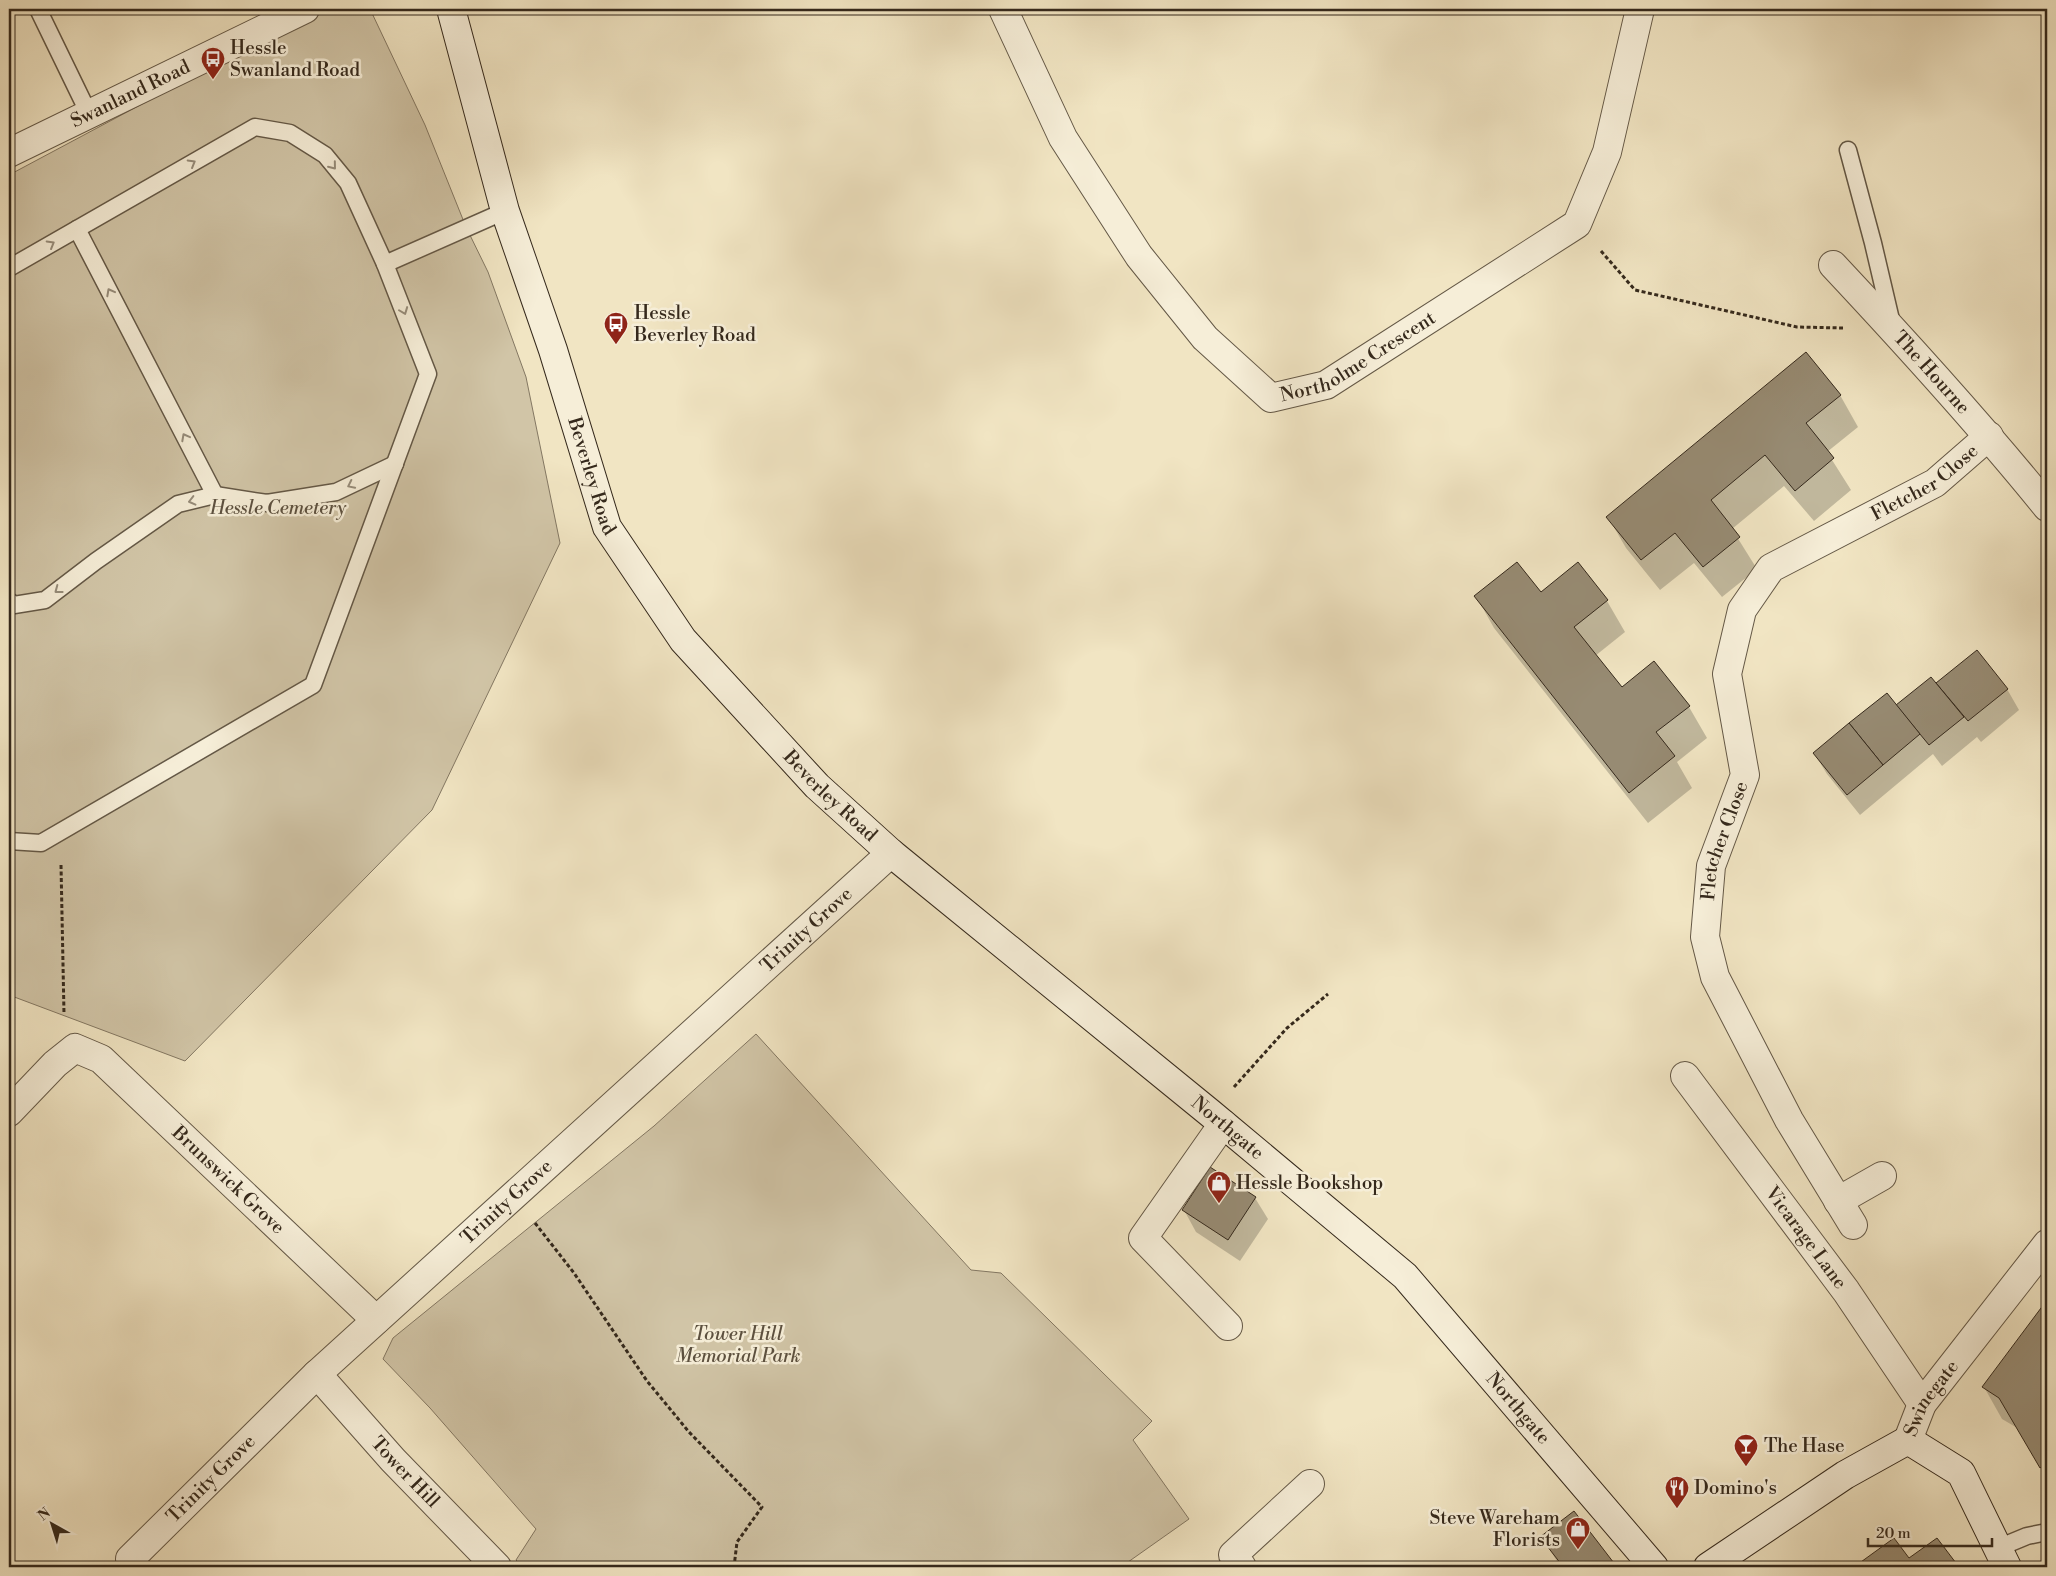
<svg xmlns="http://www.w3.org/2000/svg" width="2056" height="1576" font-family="'Libre Bodoni',serif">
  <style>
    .green { fill: #d1c5a7; stroke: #837762 }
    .shadow { fill: #0003 }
    .building { fill: #978b73; stroke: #35291c }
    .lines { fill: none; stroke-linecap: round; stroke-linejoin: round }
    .lane-casing { stroke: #645846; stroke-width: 19 }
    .street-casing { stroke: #645846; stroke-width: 30 }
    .secondary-casing { stroke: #35291c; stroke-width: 30 }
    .path { stroke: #35291c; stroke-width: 3; stroke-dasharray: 4 2.5; stroke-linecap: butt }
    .lane { stroke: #f6eed8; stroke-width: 16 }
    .street { stroke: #f6eed8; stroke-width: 28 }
    .secondary { stroke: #f6eed8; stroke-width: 28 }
    .oneway { stroke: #968c7a }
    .labels { text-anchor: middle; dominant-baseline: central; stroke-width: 5; stroke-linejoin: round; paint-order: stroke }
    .poi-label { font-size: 19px; fill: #35291c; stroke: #f6eed8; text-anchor: start }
    .street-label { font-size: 19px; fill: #35291c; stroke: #f6eed8 }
    .park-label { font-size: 19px; font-style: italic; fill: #5c503f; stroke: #f6eed8 }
  </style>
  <rect width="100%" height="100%" fill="#f1e5c3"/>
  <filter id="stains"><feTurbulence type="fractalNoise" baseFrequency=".004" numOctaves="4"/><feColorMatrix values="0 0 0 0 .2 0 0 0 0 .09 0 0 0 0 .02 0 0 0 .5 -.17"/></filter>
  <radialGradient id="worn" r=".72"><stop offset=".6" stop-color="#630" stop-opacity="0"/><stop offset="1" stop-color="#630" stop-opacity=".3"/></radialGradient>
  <g class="green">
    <path d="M320,9H370L425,125L466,227L488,272L526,377L560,543L432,810L185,1061L9,995V175Z"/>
    <path d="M756,1034L971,1270L1001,1273L1152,1421L1133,1440L1189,1519L1121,1567H523L516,1560L536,1529L430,1408L383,1359L393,1338L654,1126Z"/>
  </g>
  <g class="shadow">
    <path d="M1840,395L1858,427L1827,452L1851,490L1814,521L1784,486L1732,529L1757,569L1722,597L1694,563L1660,590L1626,548L1608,517Z"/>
    <path d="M1578,564L1607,601L1625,632L1595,656L1621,688L1689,707L1707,738L1677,762L1692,788L1648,823L1494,628L1476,596L1540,594Z"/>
    <path d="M1977,652L2007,689L2019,710L1981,742L1977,737L1942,766L1933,754L1860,815L1827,774L1814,753L1936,685Z"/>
    <path d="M1210,1169L1255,1198L1268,1219L1240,1261L1196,1232L1184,1210Z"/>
    <path d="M2047,1302V1479L2019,1429L2002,1419L1984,1387Z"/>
    <path d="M1574,1513L1616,1567H1559L1560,1566L1542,1537Z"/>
    <path d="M1894,1540L1909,1560L1937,1540L1957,1567H1856Z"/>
  </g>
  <g class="building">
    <path d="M1806,352L1841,395L1806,423L1834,458L1795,491L1765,455L1711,500L1740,537L1703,567L1675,533L1641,560L1606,517Z"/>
    <path d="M1517,562L1541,592L1578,562L1608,600L1574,627L1622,687L1654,661L1690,706L1656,732L1675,756L1629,793L1474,596Z"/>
    <path d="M1977,650L2008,689L1968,721L1936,683Z"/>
    <path d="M1931,677L1964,717L1929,745L1896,705Z"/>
    <path d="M1887,693L1920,734L1883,765L1849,723Z"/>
    <path d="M1849,723L1883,765L1847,795L1813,753Z"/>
    <path d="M1210,1167L1256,1197L1228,1240L1182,1210Z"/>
    <path d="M2047,1300V1463L2040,1468L1999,1398L1982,1387Z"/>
    <path d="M1574,1511L1617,1567H1557L1561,1564L1540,1537Z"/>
    <path d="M1894,1538L1909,1558L1937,1538L1959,1567H1854Z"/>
  </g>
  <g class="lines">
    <defs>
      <g id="lane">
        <path d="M38,9L89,114"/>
        <path d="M1848,150L1873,243L1892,324"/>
        <path d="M77,229L215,495"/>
        <path d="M385,264L505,211"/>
        <path d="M9,268L255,127L290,133L325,155L348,183L385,264L428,374L313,685L41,843L9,841"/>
        <path d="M9,601L14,605L45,600L96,561L178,504L215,495L267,503L336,492L395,464"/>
        <path d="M1998,1548L2027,1536L2047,1532"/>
      </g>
      <g id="street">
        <path id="s1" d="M1003,9L1063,138L1139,256L1205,338L1271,398L1326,385L1577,224L1607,152L1640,9"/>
        <path id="s2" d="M9,153L305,9"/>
        <path id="s3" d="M1833,265C1907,344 1979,423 2047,507"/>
        <path id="s4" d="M1685,1076L1846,1291L1922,1404"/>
        <path id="s5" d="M9,1112L55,1064L75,1048L101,1059L376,1320"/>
        <path d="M1223,1124L1143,1238L1228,1326"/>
        <path d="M1838,1201L1882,1176"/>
        <path id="s6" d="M1853,1225L1789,1120L1715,977L1705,937L1711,866L1745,775L1727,674L1742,610L1771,568L1935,483L1989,436"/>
        <path id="s7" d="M317,1374L393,1460L497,1567"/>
        <path id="s8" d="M1908,1440L1922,1404L2047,1244"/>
        <path id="s9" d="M130,1559L317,1374L891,853"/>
        <path d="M1242,1567L1233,1555L1310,1484"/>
      </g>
      <g id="secondary">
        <path id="s10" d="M451,9L505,211L553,350L607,527L683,640L817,786L891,853L1210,1113L1405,1276L1654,1567"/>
        <path d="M1708,1567L1845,1475L1908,1440L1961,1473L2007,1567"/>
      </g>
    </defs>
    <use href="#lane" class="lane-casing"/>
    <use href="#street" class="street-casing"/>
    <use href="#secondary" class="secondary-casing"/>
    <g class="path">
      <path d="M1601,251L1635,290L1797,327L1843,328"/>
      <path d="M61,865L64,1014"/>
      <path d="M1234,1087L1287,1028L1328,994"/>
      <path d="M535,1223L574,1273L647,1381L689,1432L762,1507L737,1542L734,1567"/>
    </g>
    <use href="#lane" class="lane"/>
    <use href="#street" class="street"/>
    <use href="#secondary" class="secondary"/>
  </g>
  <defs><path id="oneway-chevron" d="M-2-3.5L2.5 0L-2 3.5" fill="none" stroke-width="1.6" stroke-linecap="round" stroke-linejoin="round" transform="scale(1.25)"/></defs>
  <g class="oneway">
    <use href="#oneway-chevron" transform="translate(192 163) rotate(-30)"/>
    <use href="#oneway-chevron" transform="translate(333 166) rotate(51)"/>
    <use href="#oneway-chevron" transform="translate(51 244) rotate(-30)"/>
    <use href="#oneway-chevron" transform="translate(110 292) rotate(-118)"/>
    <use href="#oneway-chevron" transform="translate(404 311) rotate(69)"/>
    <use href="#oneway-chevron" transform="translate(185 437) rotate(-118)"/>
    <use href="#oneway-chevron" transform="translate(351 485) rotate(154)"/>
    <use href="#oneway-chevron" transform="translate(192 501) rotate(166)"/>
    <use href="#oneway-chevron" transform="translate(58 590) rotate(143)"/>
  </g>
  <defs>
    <symbol id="bus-pin" viewBox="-11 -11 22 30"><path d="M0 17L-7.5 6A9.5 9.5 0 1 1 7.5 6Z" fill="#8f2418" stroke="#f6eed8"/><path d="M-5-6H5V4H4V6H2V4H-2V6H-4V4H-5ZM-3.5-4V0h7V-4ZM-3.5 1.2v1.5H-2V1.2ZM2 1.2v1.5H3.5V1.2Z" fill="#fff"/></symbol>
    <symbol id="shop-pin" viewBox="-11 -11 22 30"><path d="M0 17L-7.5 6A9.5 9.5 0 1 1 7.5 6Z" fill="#8f2418" stroke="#f6eed8"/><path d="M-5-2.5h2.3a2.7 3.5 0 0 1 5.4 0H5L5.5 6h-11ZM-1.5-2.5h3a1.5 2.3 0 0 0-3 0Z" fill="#fff"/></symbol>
    <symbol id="bar-pin" viewBox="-11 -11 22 30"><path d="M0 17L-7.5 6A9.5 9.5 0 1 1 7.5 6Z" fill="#8f2418" stroke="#f6eed8"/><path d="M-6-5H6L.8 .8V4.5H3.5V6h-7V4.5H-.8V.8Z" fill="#fff"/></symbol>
    <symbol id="restaurant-pin" viewBox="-11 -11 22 30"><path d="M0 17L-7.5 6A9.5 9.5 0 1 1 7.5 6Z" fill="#8f2418" stroke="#f6eed8"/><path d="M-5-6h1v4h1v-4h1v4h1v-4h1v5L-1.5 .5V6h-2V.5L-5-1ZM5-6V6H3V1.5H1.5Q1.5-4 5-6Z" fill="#fff"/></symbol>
  </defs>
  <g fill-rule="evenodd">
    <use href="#bus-pin" x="199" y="45" width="28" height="38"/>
    <use href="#bus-pin" x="602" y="310" width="28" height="38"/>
    <use href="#shop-pin" x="1205" y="1169" width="28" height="38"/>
    <use href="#bar-pin" x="1732" y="1432" width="28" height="38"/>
    <use href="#restaurant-pin" x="1663" y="1474" width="28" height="38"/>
    <use href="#shop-pin" x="1564" y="1515" width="28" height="38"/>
  </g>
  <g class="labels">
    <g class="poi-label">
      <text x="230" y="48">Hessle<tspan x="230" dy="22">Swanland Road</tspan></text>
      <text x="634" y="313">Hessle<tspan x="634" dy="22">Beverley Road</tspan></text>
      <text x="1236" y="1183">Hessle Bookshop</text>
      <text x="1764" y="1446">The Hase</text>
      <text x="1694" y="1488">Domino's</text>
      <text x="1560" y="1518" text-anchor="end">Steve Wareham<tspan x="1560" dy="22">Florists</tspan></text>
    </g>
    <g class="street-label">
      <text stroke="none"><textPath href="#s2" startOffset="135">Swanland Road</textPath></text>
      <text stroke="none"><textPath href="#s1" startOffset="574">Northolme Crescent</textPath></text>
      <text stroke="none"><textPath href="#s3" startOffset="146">The Hourne</textPath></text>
      <text stroke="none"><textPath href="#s10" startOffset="488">Beverley Road</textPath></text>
      <text stroke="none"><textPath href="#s6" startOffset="889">Fletcher Close</textPath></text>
      <text stroke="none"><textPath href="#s10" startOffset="892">Beverley Road</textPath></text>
      <text stroke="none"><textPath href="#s6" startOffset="424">Fletcher Close</textPath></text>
      <text stroke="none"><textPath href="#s9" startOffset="924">Trinity Grove</textPath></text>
      <text stroke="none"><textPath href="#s10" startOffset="1410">Northgate</textPath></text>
      <text stroke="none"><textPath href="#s5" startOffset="296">Brunswick Grove</textPath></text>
      <text stroke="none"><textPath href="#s9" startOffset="519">Trinity Grove</textPath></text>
      <text stroke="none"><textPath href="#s4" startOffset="202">Vicarage Lane</textPath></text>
      <text stroke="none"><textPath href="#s8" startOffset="48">Swinegate</textPath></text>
      <text stroke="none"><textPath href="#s10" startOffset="1815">Northgate</textPath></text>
      <text stroke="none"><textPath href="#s7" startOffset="132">Tower Hill</textPath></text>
      <text stroke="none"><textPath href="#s9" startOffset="114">Trinity Grove</textPath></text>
    </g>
    <g class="park-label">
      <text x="278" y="508">Hessle Cemetery</text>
      <text x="738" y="1334">Tower Hill<tspan x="738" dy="22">Memorial Park</tspan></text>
    </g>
  </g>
  <rect width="2056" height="1576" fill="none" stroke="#f1e5c3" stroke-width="30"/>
  <rect x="10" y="10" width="2036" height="1556" fill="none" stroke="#35291c" stroke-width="2.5"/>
  <rect x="15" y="15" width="2026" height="1546" fill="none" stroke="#35291c"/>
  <g transform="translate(52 1524) rotate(321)" stroke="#f6eed8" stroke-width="4" paint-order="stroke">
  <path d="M0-4L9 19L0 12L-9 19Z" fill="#35291c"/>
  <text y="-8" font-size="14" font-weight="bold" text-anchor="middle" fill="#35291c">N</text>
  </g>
  <path d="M1868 1538v8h124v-8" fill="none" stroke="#35291c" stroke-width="2.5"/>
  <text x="1876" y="1538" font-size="15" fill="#35291c" stroke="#f6eed8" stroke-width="4" paint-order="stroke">20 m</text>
  <rect width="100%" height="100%" filter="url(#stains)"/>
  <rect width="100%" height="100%" fill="url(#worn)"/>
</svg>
